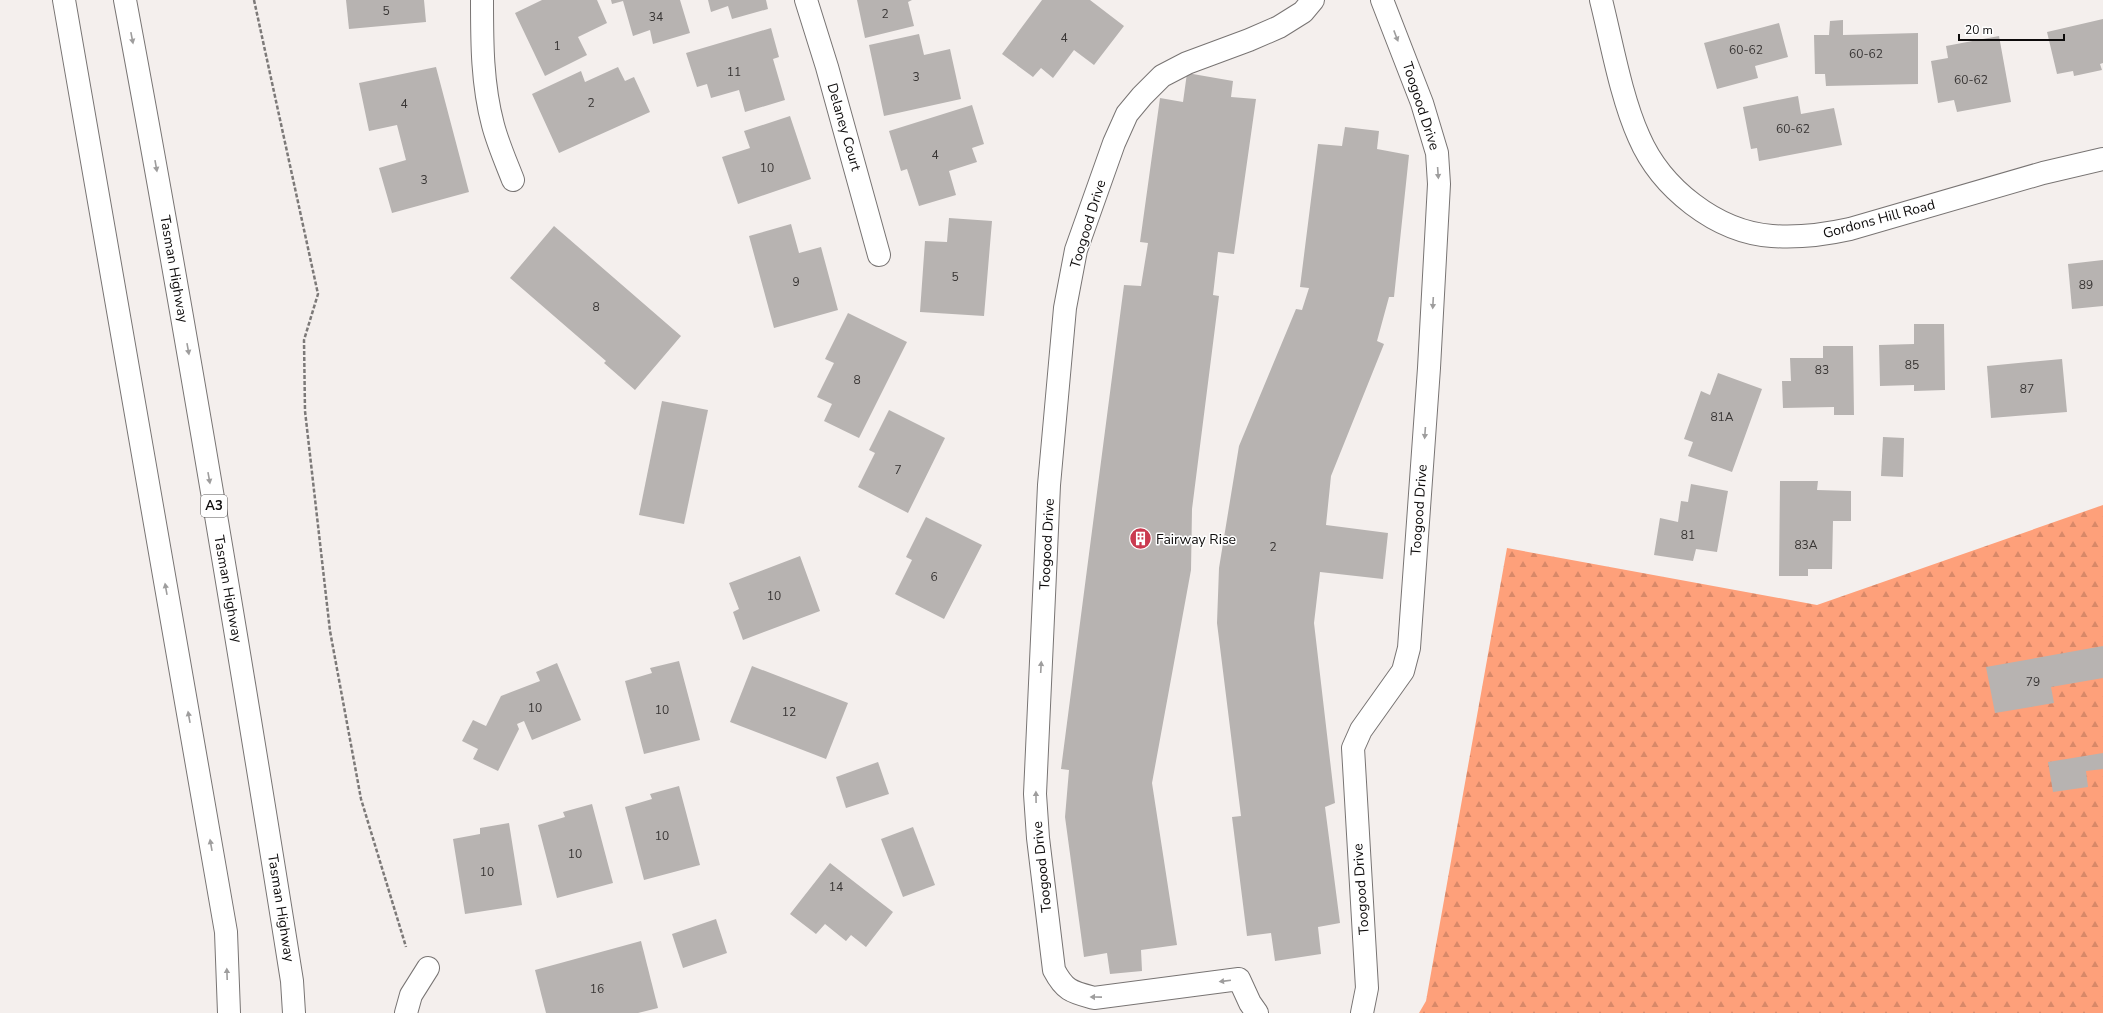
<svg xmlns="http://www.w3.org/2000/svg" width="2103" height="1013" font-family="'Nunito Sans',sans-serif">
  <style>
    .forest { fill: url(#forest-firs) }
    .building { fill: #b7b3b1 }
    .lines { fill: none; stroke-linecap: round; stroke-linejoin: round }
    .minor-casing { stroke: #787473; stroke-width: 24 }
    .major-casing { stroke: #787473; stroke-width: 24 }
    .highway-casing { stroke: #787473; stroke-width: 24 }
    .path { stroke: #7c7978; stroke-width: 2.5; stroke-dasharray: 4 2; stroke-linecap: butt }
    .minor { stroke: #fff; stroke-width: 22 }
    .major { stroke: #fff; stroke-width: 22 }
    .highway { stroke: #fff; stroke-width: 22 }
    .oneway { fill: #9e9d9d }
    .labels { text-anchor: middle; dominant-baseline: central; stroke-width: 3; stroke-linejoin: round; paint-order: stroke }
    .number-label { font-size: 12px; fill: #383534 }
    .shield { fill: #fff; stroke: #565454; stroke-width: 1 }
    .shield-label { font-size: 13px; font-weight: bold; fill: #0d0b0b }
    .street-label { font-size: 14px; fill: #0d0b0b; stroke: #fff }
    .poi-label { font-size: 14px; fill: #0d0b0b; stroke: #fff; text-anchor: start }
  </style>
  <defs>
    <pattern id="forest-firs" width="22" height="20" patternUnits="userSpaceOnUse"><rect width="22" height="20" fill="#fea07a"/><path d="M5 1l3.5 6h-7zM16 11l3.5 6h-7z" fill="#d88868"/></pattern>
  </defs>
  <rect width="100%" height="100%" fill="#f4efed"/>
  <path class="forest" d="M2103,505V1013H1419L1426,1001L1507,548L1817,605Z"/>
  <g class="building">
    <path d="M346,0H424L426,22L349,29Z"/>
    <path d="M542,0H597L607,23L578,37L587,55L545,76L515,13Z"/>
    <path d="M611,0H680L690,33L653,44L650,30L633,36L623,1L612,4Z"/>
    <path d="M708,0H766L768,9L732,19L728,6L711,12Z"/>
    <path d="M857,0H912L908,2L914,26L865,38Z"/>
    <path d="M1042,0H1090L1124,26L1094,65L1074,50L1053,78L1041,68L1033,77L1002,54Z"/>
    <path d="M2103,19V63L2100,64L2102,70L2074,76L2073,71L2057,74L2047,32Z"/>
    <path d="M1843,20V35L1918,33V84L1826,86L1825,74H1815L1814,35H1829L1830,21Z"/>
    <path d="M1779,23L1788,57L1755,66L1758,78L1717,89L1704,43Z"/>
    <path d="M771,28L779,57L773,59L785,100L745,112L739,90L711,98L707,84L697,87L686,53Z"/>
    <path d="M919,34L924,55L950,49L961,99L884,116L869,45Z"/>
    <path d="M1999,36L2011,102L1957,112L1954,100L1938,103L1931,61L1948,58L1946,46Z"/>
    <path d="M436,67L469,192L392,213L379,168L406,160L397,125L369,131L359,83Z"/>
    <path d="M618,67L625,81L634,77L650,112L559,153L532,94L581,71L585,82Z"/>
    <path d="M1187,73L1233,81L1231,97L1256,99L1234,254L1218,252L1213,295L1219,296L1192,509L1191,570L1152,783L1177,945L1141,950L1142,971L1110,974L1107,953L1084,957L1065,817L1069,770L1061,769L1124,285L1141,286L1148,243L1140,242L1160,98L1183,102Z"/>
    <path d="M1798,96L1801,114L1834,108L1842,145L1759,161L1757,148L1751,149L1743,107Z"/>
    <path d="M972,105L984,144L972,148L977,162L949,171L956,195L919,206L907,169L901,171L889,131Z"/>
    <path d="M790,116L811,179L738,204L722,157L750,148L744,131Z"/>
    <path d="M1345,127L1379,131L1377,149L1409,155L1394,297H1389L1377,341L1384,344L1331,476L1326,525L1388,533L1383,579L1320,572L1314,623L1335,803L1325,807L1340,923L1318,927L1321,954L1275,961L1271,933L1247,936L1232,817L1241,816L1217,623L1219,568L1239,446L1296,309L1302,310L1309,288L1300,287L1318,144L1342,146Z"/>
    <path d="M949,218L992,221L984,316L920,312L925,241L947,242Z"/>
    <path d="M791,224L799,253L821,247L838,310L774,328L749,236Z"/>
    <path d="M554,226L681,336L635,390L604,363L606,361L510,278Z"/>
    <path d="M2103,260V306L2072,309L2068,264Z"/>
    <path d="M848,313L907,342L859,438L824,421L832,404L817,397L834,363L825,359Z"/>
    <path d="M1914,324H1944L1945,390L1914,391V385L1880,386L1879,345L1914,344Z"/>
    <path d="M1823,346H1853L1854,415H1834V407L1783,408L1782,381H1791L1790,358H1823Z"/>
    <path d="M2062,359L2067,412L1991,418L1987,366Z"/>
    <path d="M1718,373L1762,389L1732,472L1688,456L1693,442L1684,439L1701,391L1710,395Z"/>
    <path d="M662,401L708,410L684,524L639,515Z"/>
    <path d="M889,410L945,438L908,513L858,487L875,453L869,450Z"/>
    <path d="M1883,437L1904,438L1903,477L1881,476Z"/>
    <path d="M1780,481H1818L1817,490L1851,491V521H1833L1832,569H1808V576H1779Z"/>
    <path d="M1691,484L1728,491L1717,552L1696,549L1693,561L1654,555L1660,518L1678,522L1681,501L1688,502Z"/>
    <path d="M926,517L982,545L944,619L895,594L912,560L906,557Z"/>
    <path d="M800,556L820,611L743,640L733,612L739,609L729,583Z"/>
    <path d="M2103,646V678L2051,687L2054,703L1995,713L1986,667Z"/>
    <path d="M679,661L700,740L644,754L625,681L652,673L650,668Z"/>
    <path d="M557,663L581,720L532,740L524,721L517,724L519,729L498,771L473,759L478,749L462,741L473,720L486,726L501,696L540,681L536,672Z"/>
    <path d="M752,666L848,703L826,759L730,722Z"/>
    <path d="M2103,753V769L2086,771L2088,787L2053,792L2048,762Z"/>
    <path d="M878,762L889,794L846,808L836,777Z"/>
    <path d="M679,786L700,865L644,880L625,807L652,799L650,794Z"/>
    <path d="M592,804L613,883L557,898L538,825L565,817L563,812Z"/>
    <path d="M509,823L522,905L465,914L453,839L480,834V828Z"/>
    <path d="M913,827L935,885L903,897L881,839Z"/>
    <path d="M830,863L893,912L866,947L851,935L846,941L825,924L816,934L790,914Z"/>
    <path d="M716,919L727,953L683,968L672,934Z"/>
    <path d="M641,941L658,1008L638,1013H546L535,970Z"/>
  </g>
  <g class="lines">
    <defs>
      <g id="minor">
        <path d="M482,0C482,42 482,84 493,125C498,144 506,162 513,180"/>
        <path d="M806,0L827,67L879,255"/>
        <path d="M406,1013L411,995L428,968"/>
        <path d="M1257,1013L1250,1003L1239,979L1094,998C1072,992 1065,991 1054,970L1038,838L1035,794L1049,485L1065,308L1076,250L1114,143L1127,114L1142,96L1162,76L1187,63L1249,40L1279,27L1303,12L1313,0"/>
        <path d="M1362,1013L1367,988L1353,748L1361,730L1403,671L1409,648L1429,368L1439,184L1437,153L1422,103L1382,0"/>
      </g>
      <path id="major" d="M1601,0C1612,44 1621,97 1639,137C1661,188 1716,232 1772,236C1799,238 1823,235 1850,229L2043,173L2103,159"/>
      <g id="highway">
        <path d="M64,0L226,932L229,1013"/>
        <path d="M125,0C186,326 240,654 292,981L294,1013"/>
      </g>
    </defs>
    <use href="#minor" class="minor-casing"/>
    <use href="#major" class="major-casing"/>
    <use href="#highway" class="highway-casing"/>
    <path class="path" d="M254,0L318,294L304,340L305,411L330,631L361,799L406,947"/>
    <use href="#minor" class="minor"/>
    <use href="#major" class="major"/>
    <use href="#highway" class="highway"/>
  </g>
  <defs><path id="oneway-solid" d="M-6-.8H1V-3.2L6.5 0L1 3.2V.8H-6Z"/></defs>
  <g class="oneway">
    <use href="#oneway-solid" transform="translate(1396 36) rotate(69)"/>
    <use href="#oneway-solid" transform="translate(132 38) rotate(79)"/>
    <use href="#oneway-solid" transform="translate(156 166) rotate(80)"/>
    <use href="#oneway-solid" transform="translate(1438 173) rotate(86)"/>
    <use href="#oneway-solid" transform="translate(1433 303) rotate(93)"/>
    <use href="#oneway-solid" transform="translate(188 349) rotate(80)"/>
    <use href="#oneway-solid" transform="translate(1425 433) rotate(94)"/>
    <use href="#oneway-solid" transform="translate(209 478) rotate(80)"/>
    <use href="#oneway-solid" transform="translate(166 589) rotate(-100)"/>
    <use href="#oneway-solid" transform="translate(1041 667) rotate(-87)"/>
    <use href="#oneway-solid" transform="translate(189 717) rotate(-100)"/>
    <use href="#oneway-solid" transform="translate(1036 797) rotate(-91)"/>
    <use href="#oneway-solid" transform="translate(211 845) rotate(-100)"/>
    <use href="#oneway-solid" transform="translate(227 974) rotate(-92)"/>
    <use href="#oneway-solid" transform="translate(1225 981) rotate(173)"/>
    <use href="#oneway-solid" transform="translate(1096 997) rotate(-179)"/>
  </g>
  <defs>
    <symbol id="building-disc" viewBox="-11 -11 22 22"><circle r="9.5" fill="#ca3a4f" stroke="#fff"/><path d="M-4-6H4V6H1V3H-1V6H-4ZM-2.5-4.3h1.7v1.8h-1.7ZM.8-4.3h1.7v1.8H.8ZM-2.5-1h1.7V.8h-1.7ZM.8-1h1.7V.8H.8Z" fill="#fff"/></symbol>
  </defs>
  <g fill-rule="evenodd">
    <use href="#building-disc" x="1128" y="526" width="25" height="25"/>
  </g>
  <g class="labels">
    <g class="number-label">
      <text x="386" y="11">5</text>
      <text x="885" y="14">2</text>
      <text x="656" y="17">34</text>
      <text x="1064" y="38">4</text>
      <text x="557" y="46">1</text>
      <text x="1746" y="50">60-62</text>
      <text x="1866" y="54">60-62</text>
      <text x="734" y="72">11</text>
      <text x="916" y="77">3</text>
      <text x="1971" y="80">60-62</text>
      <text x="591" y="103">2</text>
      <text x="404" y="104">4</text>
      <text x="1793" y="129">60-62</text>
      <text x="935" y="155">4</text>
      <text x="767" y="168">10</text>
      <text x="424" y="180">3</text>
      <text x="955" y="277">5</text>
      <text x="796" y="282">9</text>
      <text x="2086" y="285">89</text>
      <text x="596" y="307">8</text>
      <text x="1912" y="365">85</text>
      <text x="1822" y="370">83</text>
      <text x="857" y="380">8</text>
      <text x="2027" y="389">87</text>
      <text x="1722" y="417">81A</text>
      <text x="898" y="470">7</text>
      <text x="1688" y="535">81</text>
      <text x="1806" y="545">83A</text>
      <text x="1273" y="547">2</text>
      <text x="934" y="577">6</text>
      <text x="774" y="596">10</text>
      <text x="2033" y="682">79</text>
      <text x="535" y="708">10</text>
      <text x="662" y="710">10</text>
      <text x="789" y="712">12</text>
      <text x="662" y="836">10</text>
      <text x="575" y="854">10</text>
      <text x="487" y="872">10</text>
      <text x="836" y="887">14</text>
      <text x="597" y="989">16</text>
    </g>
    <rect class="shield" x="201" y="495" width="26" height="22" rx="3"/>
    <g class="shield-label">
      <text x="214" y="506">A3</text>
    </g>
    <g class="street-label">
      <text transform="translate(1421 106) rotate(72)">Toogood Drive</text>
      <text transform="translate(844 127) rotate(74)">Delaney Court</text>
      <text transform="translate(1879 219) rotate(-15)">Gordons Hill Road</text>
      <text transform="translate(1088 224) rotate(-73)">Toogood Drive</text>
      <text transform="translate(174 269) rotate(80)">Tasman Highway</text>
      <text transform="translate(1419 510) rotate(-86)">Toogood Drive</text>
      <text transform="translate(1047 544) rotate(-87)">Toogood Drive</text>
      <text transform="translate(228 589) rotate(80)">Tasman Highway</text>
      <text transform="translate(1042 867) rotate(-96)">Toogood Drive</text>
      <text transform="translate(1361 889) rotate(-94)">Toogood Drive</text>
      <text transform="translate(281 908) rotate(81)">Tasman Highway</text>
    </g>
    <g class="poi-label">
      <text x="1156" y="539">Fairway Rise</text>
    </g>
  </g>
  <path d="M1959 34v6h105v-6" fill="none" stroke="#0d0b0b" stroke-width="2"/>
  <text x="1965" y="34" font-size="12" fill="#0d0b0b" stroke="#ffffff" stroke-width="3" paint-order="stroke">20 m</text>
</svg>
